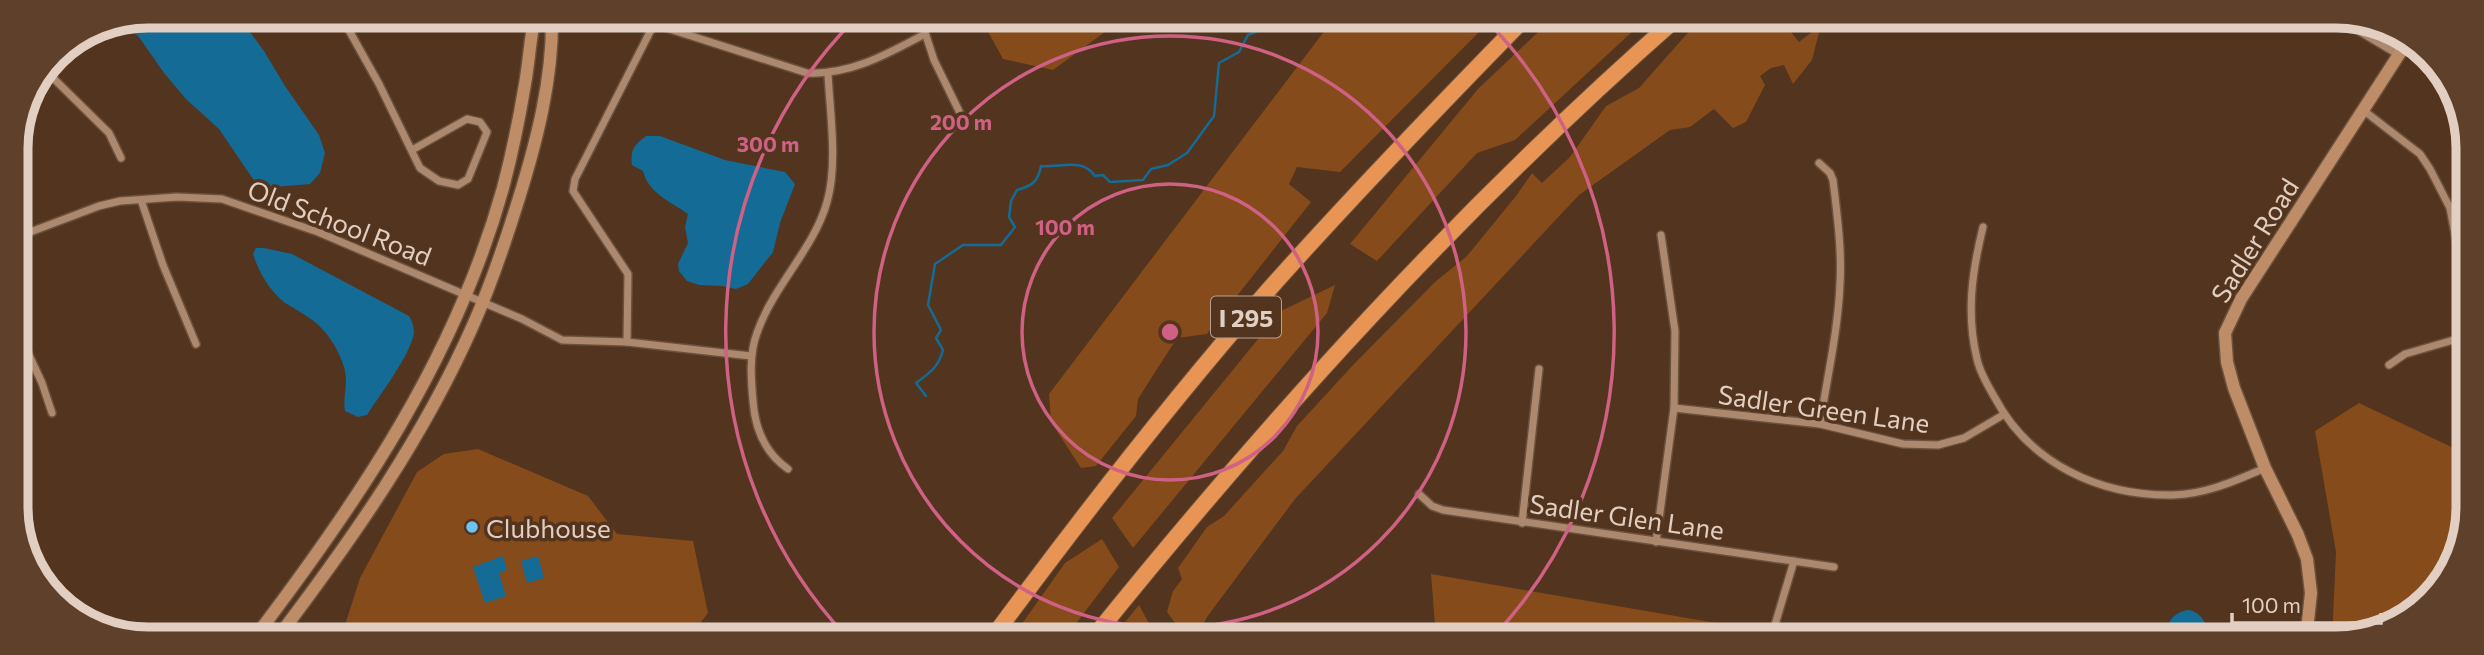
<svg xmlns="http://www.w3.org/2000/svg" width="2484" height="655" font-family="Commissioner,sans-serif">
  <style>
    .green { fill: #864b1a }
    .water { fill: #146b95 }
    .lines { fill: none; stroke-linecap: round; stroke-linejoin: round }
    .stream { stroke: #146b95; stroke-width: 2.5 }
    .street-casing { stroke: #6a513d; stroke-width: 10 }
    .secondary-casing { stroke: #6a513d; stroke-width: 15 }
    .highway-casing { stroke: #6a513d; stroke-width: 18 }
    .street { stroke: #ac886f; stroke-width: 7 }
    .secondary { stroke: #be8c67; stroke-width: 12 }
    .highway { stroke: #e79455; stroke-width: 16 }
    .ring { fill: none; stroke: #cf6184; stroke-width: 3.5 }
    .poi-dot { fill: #6ec2f4; stroke: #53341e; stroke-width: 2.5 }
    .labels { text-anchor: middle; dominant-baseline: central; stroke-width: 7; stroke-linejoin: round; paint-order: stroke }
    .shield { fill: #53341e; stroke: #b7a090; stroke-width: 2 }
    .shield-label { font-size: 24px; font-weight: bold; fill: #e2cfc1 }
    .street-label { font-size: 26px; fill: #e2cfc1; stroke: #53341e }
    .poi-label { font-size: 26px; fill: #e2cfc1; stroke: #53341e; text-anchor: start }
    .rim { fill: none; stroke: #e2cfc1; stroke-width: 9 }
    .centre { fill: #cf6184; stroke: #53341e; stroke-width: 3.5 }
    .ring-label { font-size: 21px; text-anchor: middle; font-weight: bold; fill: #cf6184; stroke: #53341e; stroke-width: 7; stroke-linejoin: round; paint-order: stroke }
  </style>
  <rect width="100%" height="100%" fill="#53341e"/>
  <g class="green">
    <path d="M980,17H1130L1109,29L1053,70L1003,59Z"/>
    <path d="M1335,17H1494L1340,172L1297,167L1289,184L1311,202L1207,334L1177,338L1138,399L1136,416L1096,466L1081,468L1051,422L1049,394Z"/>
    <path d="M1554,17L1647,18L1515,140L1477,153L1377,261L1350,244L1478,89Z"/>
    <path d="M1701,18H1798L1787,27L1799,42L1821,25L1812,60L1793,84L1784,65L1771,68L1760,76L1765,85L1746,122L1733,128L1714,109L1690,127L1670,130L1579,195L1295,499L1207,617L1196,638H1186L1167,612L1173,591L1182,579L1178,568L1207,527L1224,516L1283,451L1297,426L1354,364L1435,282L1467,256L1516,196L1532,173L1542,183L1570,157L1606,106L1639,88Z"/>
    <path d="M1335,285L1327,313L1133,548L1112,518L1281,311Z"/>
    <path d="M2359,403L2466,454V533L2423,607L2344,639H2332L2336,552L2315,431Z"/>
    <path d="M478,449L588,496L617,534L693,541L708,613L694,631L673,637H470L407,623L368,633L345,625L360,578L417,472L444,454Z"/>
    <path d="M1102,539L1119,567L1065,638H1012L1065,563Z"/>
    <path d="M1431,574L1757,630L1753,638H1436Z"/>
    <path d="M1139,605L1157,638H1112Z"/>
  </g>
  <g class="water">
    <path d="M148,16H238L264,51L285,86L319,135L325,153L320,173L310,184L274,187L255,182L219,129L186,99L164,73L139,37L121,21Z"/>
    <path d="M646,136H660L725,160L785,172L795,184L780,223L773,252L748,284L736,289L722,286L699,285L687,281L679,271L678,264L688,243L685,227L688,214C670,201 649,194 643,171L632,165C630,150 634,145 646,136Z"/>
    <path d="M256,248H264L292,254L409,316C412,321 414,327 414,332C412,353 379,396 367,415L358,417L345,411C342,394 350,383 343,364C337,346 324,327 308,317C301,312 293,308 285,303C269,290 259,273 253,254Z"/>
    <path d="M503,556L507,570L499,573L506,596L485,603L473,567Z"/>
    <path d="M538,556L544,578L527,583L521,561Z"/>
    <path d="M2189,610C2202,613 2209,625 2206,639H2166C2164,624 2174,611 2189,610Z"/>
  </g>
  <g class="lines">
    <path class="stream" d="M926,396L916,383C930,373 939,366 943,350L936,338L941,330L928,305L935,264L963,245H1001L1015,227L1009,217L1011,201L1017,190C1032,186 1038,182 1041,166C1060,168 1082,157 1095,176L1103,175L1110,182L1143,180L1151,169L1168,165L1187,153L1214,116L1219,63L1239,52L1248,35L1283,20L1330,26L1348,17"/>
    <defs>
      <g id="street">
        <path d="M341,16L379,84L420,168L439,181L458,185L468,179L487,132L480,122L467,119L412,150"/>
        <path d="M920,17L934,60L961,115"/>
        <path d="M2337,18L2399,55"/>
        <path d="M47,72L109,133L121,158"/>
        <path d="M2363,110L2420,154L2430,169L2450,208L2458,250L2466,340"/>
        <path d="M1819,163L1830,173L1833,180C1837,214 1842,249 1840,284C1838,331 1827,378 1820,424"/>
        <path d="M141,200L163,265L196,344"/>
        <path d="M1983,227C1972,272 1966,314 1977,359C1980,373 1988,386 1995,398C2030,464 2100,496 2173,495C2206,494 2235,481 2265,468"/>
        <path d="M17,237L99,206L120,201L177,197L222,199L318,232L522,319L562,340L627,342L751,356"/>
        <path d="M17,329L42,383L52,413"/>
        <path d="M627,342L628,274L573,191L575,179L654,24L807,73C851,75 887,54 925,34"/>
        <path d="M2389,365L2405,354L2464,337"/>
        <path d="M1674,408L1820,424L1903,444L1938,445L1964,438L2003,415"/>
        <path d="M788,469C765,453 755,429 753,401C751,379 749,354 757,333C773,286 814,249 827,202C838,164 830,113 828,74"/>
        <path d="M1419,494L1432,506L1443,510L1834,567"/>
        <path d="M1522,523L1539,369"/>
        <path d="M1656,542L1674,408L1675,331L1661,235"/>
        <path d="M1771,638L1794,561"/>
      </g>
      <g id="secondary">
        <path d="M255,637C360,499 456,357 503,188C512,154 519,120 525,84C529,62 530,39 535,16"/>
        <path d="M278,637C353,538 424,437 474,323C492,282 506,240 519,198C537,140 553,78 552,16"/>
        <path d="M2306,639L2311,593L2307,559L2298,535L2265,468L2234,388L2227,362L2225,333L2241,299L2407,42"/>
      </g>
      <g id="highway">
        <path d="M992,638C1079,520 1169,404 1265,294C1349,199 1437,108 1526,17"/>
        <path d="M1093,638C1272,416 1463,206 1677,18"/>
      </g>
    </defs>
    <use href="#street" class="street-casing"/>
    <use href="#secondary" class="secondary-casing"/>
    <use href="#highway" class="highway-casing"/>
    <use href="#street" class="street"/>
    <use href="#secondary" class="secondary"/>
    <use href="#highway" class="highway"/>
  </g>
  <g class="ring">
    <circle cx="1170" cy="332" r="148"/>
    <circle cx="1170" cy="332" r="296"/>
    <path d="M845 635A444 444 0 0 1 856 18M1484 18A444 444 0 0 1 1492 638"/>
  </g>
  <circle class="poi-dot" cx="472" cy="527" r="7"/>
  <g class="labels">
    <rect class="shield" x="1211" y="296.5" width="70" height="41" rx="5"/>
    <g class="shield-label">
      <text x="1246" y="317">I 295</text>
    </g>
    <g class="street-label">
      <text transform="translate(340 222) rotate(21)">Old School Road</text>
      <text transform="translate(2254 240) rotate(-58)">Sadler Road</text>
      <text transform="translate(1824 408) rotate(8)">Sadler Green Lane</text>
      <text transform="translate(1627 516) rotate(8)">Sadler Glen Lane</text>
    </g>
    <g class="poi-label">
      <text x="486" y="527">Clubhouse</text>
    </g>
  </g>
  <path d="M0 0H2484V655H0ZM148 28H2336A120 120 0 0 1 2456 148V507A120 120 0 0 1 2336 627H148A120 120 0 0 1 28 507V148A120 120 0 0 1 148 28Z" fill="#5e402b" fill-rule="evenodd"/>
  <path class="rim" d="M148 28H2336A120 120 0 0 1 2456 148V507A120 120 0 0 1 2336 627H148A120 120 0 0 1 28 507V148A120 120 0 0 1 148 28Z"/>
  <circle cx="1170" cy="332" r="10" class="centre"/>
  <g class="ring-label">
    <text x="961" y="130">200 m</text>
    <text x="768" y="152">300 m</text>
    <text x="1065" y="235">100 m</text>
  </g>
  <path d="M2232 613v10h149v-10" fill="none" stroke="#e2cfc1" stroke-width="3.5"/>
  <text x="2242" y="613" font-size="21" fill="#e2cfc1" stroke="#53341e" stroke-width="5" paint-order="stroke">100 m</text>
</svg>
